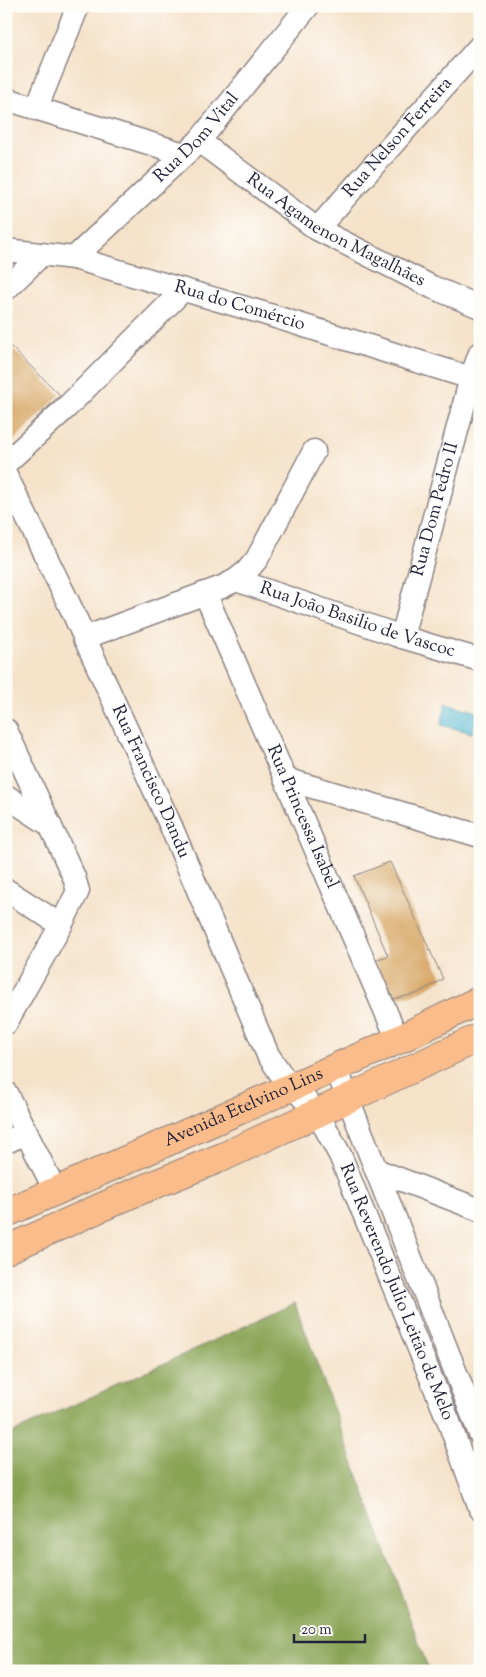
<svg xmlns="http://www.w3.org/2000/svg" width="486" height="1677" font-family="'Sorts Mill Goudy',serif">
  <style>
    .forest { fill: #8aa456; stroke: #566348 }
    .water { fill: #54b8d2; stroke: #3b6d86 }
    .building { fill: #d39e56 }
    .lines { fill: none; stroke-linecap: round; stroke-linejoin: round }
    .minor-casing { stroke: #8c8282; stroke-width: 25 }
    .major-casing { stroke: #8c8282; stroke-width: 30 }
    .minor { stroke: #fff; stroke-width: 22 }
    .major { stroke: #f9bc8a; stroke-width: 28 }
    .labels { text-anchor: middle; dominant-baseline: central; stroke-width: 4; stroke-linejoin: round; paint-order: stroke }
    .street-label { font-size: 18px; fill: #22223b; stroke: #fdfcf7 }
  </style>
  <rect width="100%" height="100%" fill="#fdfcf7"/>
  <filter id="ink" filterUnits="userSpaceOnUse"><feTurbulence type="fractalNoise" baseFrequency=".02" numOctaves="2"/><feDisplacementMap in="SourceGraphic" scale="10" xChannelSelector="R" yChannelSelector="G"/><feConvolveMatrix kernelMatrix="1 2 1 2 8 2 1 2 1" color-interpolation-filters="sRGB"/></filter>
  <filter id="wash" filterUnits="userSpaceOnUse"><feTurbulence type="fractalNoise" baseFrequency=".0096" numOctaves="4" result="noise"/><feDisplacementMap in="SourceGraphic" scale="20" xChannelSelector="R" yChannelSelector="G"/><feGaussianBlur stdDeviation="1.12" result="paint"/><feColorMatrix in="noise" values="0 0 0 0 0 0 0 0 0 0 0 0 0 0 0 0 0 1.4 0 .05"/><feComposite in="paint" operator="in"/></filter>
  <g filter="url(#wash)">
    <rect width="100%" height="100%" fill="#f5e2c9"/>
    <path class="forest" d="M295,1303L429,1671H6V1436Z"/>
    <path class="water" d="M446,703L478,712L472,733L441,725Z"/>
    <g id="blocks">
      <g class="building">
        <path d="M6,342L60,395L6,448Z"/>
        <path d="M390,862L443,979L416,994L392,999L374,960L388,956L354,876Z"/>
      </g>
    </g>
  </g>
  <g filter="url(#ink)">
    <use href="#blocks" fill-opacity="0" stroke="#8c8282" stroke-width="1"/>
    <g class="lines">
      <defs>
        <g id="minor">
          <path d="M6,99L184,154"/>
          <path d="M36,109L78,6"/>
          <path id="s1" d="M199,141L317,229L432,287L480,307"/>
          <path id="s2" d="M317,229L480,46"/>
          <path id="s3" d="M6,250L74,258L263,313L471,378"/>
          <path id="s4" d="M74,258L199,141L308,6"/>
          <path d="M6,289L42,254"/>
          <path d="M6,463L67,407L183,290"/>
          <path id="s5" d="M6,475L70,606L170,824L268,1055L283,1077L317,1112L340,1155L449,1422L480,1508"/>
          <path id="s6" d="M236,580L402,637L480,660"/>
          <path id="s7" d="M205,593L398,1040"/>
          <path id="s8" d="M402,637L471,378L480,353"/>
          <path d="M84,638L222,587L236,580L247,571L257,559L314,451"/>
          <path d="M6,730L74,877L78,891L61,925L6,1023"/>
          <path d="M285,779L480,836"/>
          <path d="M6,796L50,825"/>
          <path d="M6,890L61,925"/>
          <path d="M336,1068L480,1434"/>
          <path d="M6,1093L56,1192"/>
          <path d="M6,1142L27,1133"/>
          <path d="M376,1170L480,1210"/>
        </g>
        <g id="major">
          <path id="s9" d="M6,1213L398,1040L480,1000"/>
          <path d="M6,1250L131,1194L225,1156L480,1037"/>
        </g>
      </defs>
      <use href="#minor" class="minor-casing"/>
      <use href="#major" class="major-casing"/>
      <use href="#minor" class="minor"/>
      <use href="#major" class="major"/>
    </g>
  </g>
  <g class="labels">
    <g class="street-label">
      <text stroke="none"><textPath href="#s4" startOffset="172">Rua Dom Vital</textPath></text>
      <text stroke="none"><textPath href="#s2" startOffset="122">Rua Nelson Ferreira</textPath></text>
      <text stroke="none"><textPath href="#s1" startOffset="164">Rua Agamenon Magalhães</textPath></text>
      <text stroke="none"><textPath href="#s3" startOffset="241">Rua do Comércio</textPath></text>
      <text stroke="none"><textPath href="#s8" startOffset="132">Rua Dom Pedro II</textPath></text>
      <text stroke="none"><textPath href="#s6" startOffset="128">Rua João Basilio de Vascoc</textPath></text>
      <text stroke="none"><textPath href="#s5" startOffset="339">Rua Francisco Dandu</textPath></text>
      <text stroke="none"><textPath href="#s7" startOffset="244">Rua Princessa Isabel</textPath></text>
      <text stroke="none"><textPath href="#s9" startOffset="260">Avenida Etelvino Lins</textPath></text>
      <text stroke="none"><textPath href="#s5" startOffset="909">Rua Reverendo Julio Leitão de Melo</textPath></text>
    </g>
  </g>
  <rect width="486" height="1677" fill="none" stroke="#fdfcf7" stroke-width="25"/>
  <path d="M294 1634v8h71v-8" fill="none" stroke="#22223b" stroke-width="2.5"/>
  <text x="301" y="1634" font-size="15" fill="#22223b" stroke="#fdfcf7" stroke-width="4" paint-order="stroke">20 m</text>
</svg>
